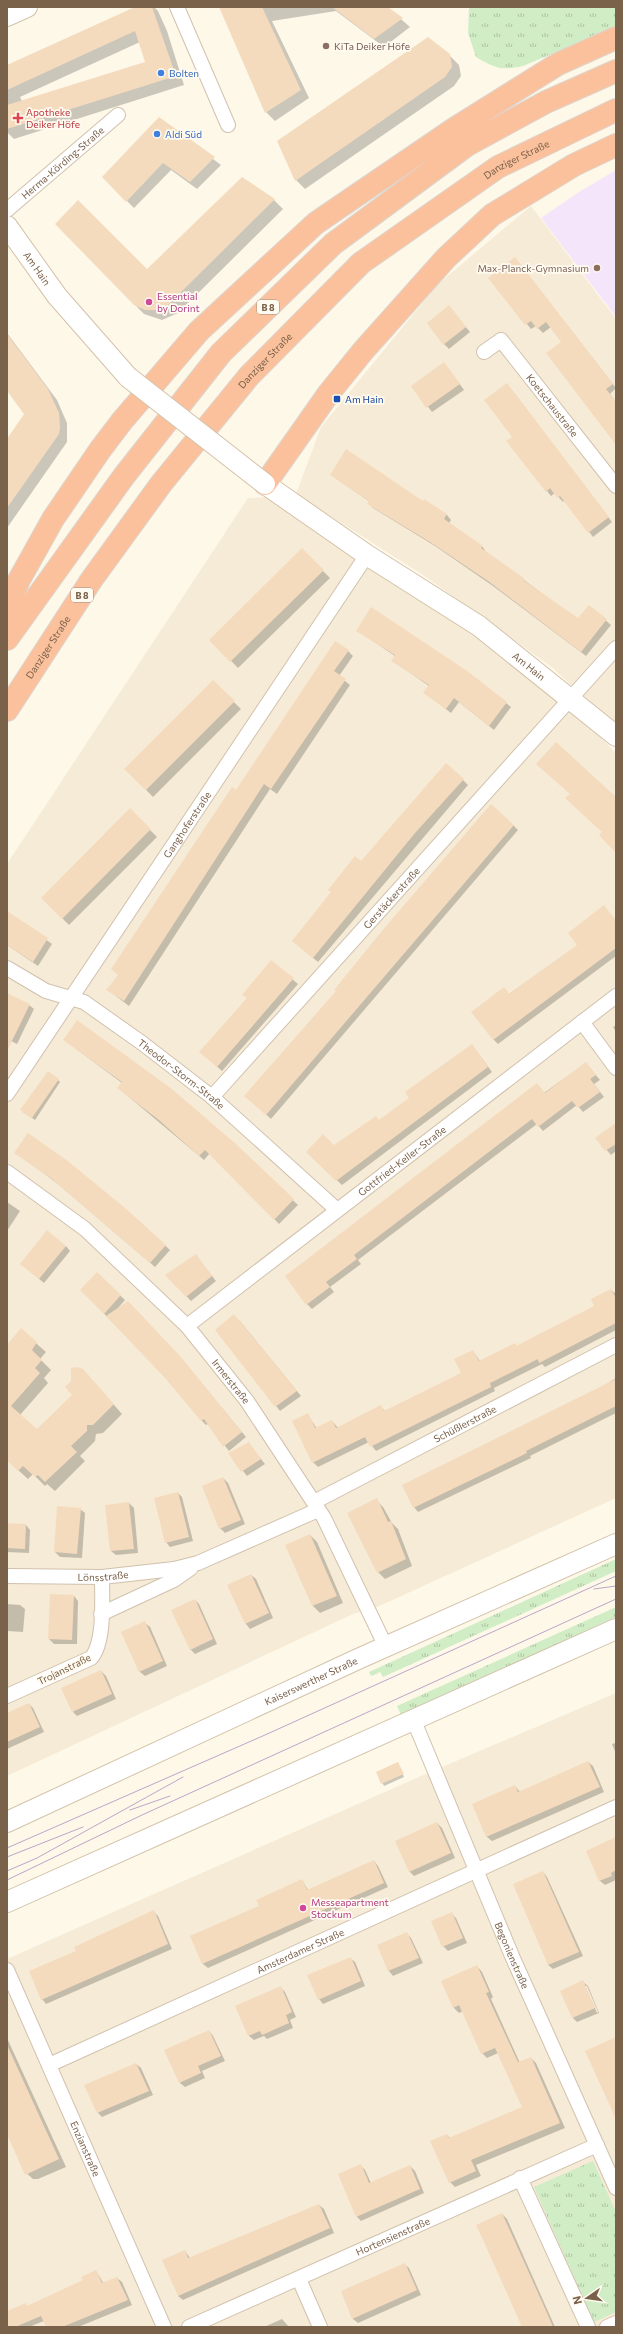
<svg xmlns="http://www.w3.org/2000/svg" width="623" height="2334" font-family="Commissioner,sans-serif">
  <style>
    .residential { fill: #f6ebd6 }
    .education { fill: #f5e5fa }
    .grass { fill: url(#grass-tufts) }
    .shadow { fill: #0003; fill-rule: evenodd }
    .building { fill: #f5dbbe }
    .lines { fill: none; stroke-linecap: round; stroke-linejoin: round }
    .street-casing { stroke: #d1c1ad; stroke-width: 16 }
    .secondary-casing { stroke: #d4c2aa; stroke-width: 22 }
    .highway-casing { stroke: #dcd6d0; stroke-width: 24 }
    .street { stroke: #fff; stroke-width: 14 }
    .secondary { stroke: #fff; stroke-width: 20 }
    .highway { stroke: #fbc19d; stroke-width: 22 }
    .tram { stroke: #bda5c9; stroke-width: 1 }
    .secondary-bridge-casing { stroke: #d4c2aa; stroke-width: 22; stroke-linecap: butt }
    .secondary-bridge { stroke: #fff; stroke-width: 20 }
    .education-dot { fill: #8d6e63; stroke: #fffbf0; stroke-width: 1.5 }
    .shop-dot { fill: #3f7fe0; stroke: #fffbf0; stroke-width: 1.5 }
    .health-dot { fill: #e0444e; stroke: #fffbf0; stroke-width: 1.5 }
    .hotel-dot { fill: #d1479c; stroke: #fffbf0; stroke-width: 1.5 }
    .transit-dot { fill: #1a4fb4; stroke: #fffbf0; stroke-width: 1.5 }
    .labels { text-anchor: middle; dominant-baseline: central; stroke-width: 3.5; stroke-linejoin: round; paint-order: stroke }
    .shield { fill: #fffbf0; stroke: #a28f7c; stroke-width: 1 }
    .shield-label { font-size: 9px; font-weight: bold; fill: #7a614a }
    .education-label { font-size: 10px; fill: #785e54; stroke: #fffbf0; text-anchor: start }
    .shop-label { font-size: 10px; fill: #366cbe; stroke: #fffbf0; text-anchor: start }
    .health-label { font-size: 10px; fill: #be3a42; stroke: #fffbf0; text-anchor: start }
    .street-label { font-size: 10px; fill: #7a614a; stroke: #fffbf0 }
    .hotel-label { font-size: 10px; fill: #b23c85; stroke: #fffbf0; text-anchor: start }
    .transit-label { font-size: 10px; fill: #164399; stroke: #fffbf0; text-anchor: start }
  </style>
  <defs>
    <pattern id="grass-tufts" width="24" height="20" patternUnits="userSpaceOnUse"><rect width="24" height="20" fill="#d0edc5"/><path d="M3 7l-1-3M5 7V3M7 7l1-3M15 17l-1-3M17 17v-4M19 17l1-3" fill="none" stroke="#aec3a2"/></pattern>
  </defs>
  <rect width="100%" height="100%" fill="#fef8e9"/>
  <g class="residential">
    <path d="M531,206L616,319V728L553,668L426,577L296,494L321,427L438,284Z"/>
    <path d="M272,497L455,621L572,710L616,753V1498L375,1608L353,1614L7,1776V864L248,498Z"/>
    <path d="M616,1693V2327H7V1959L428,1773Z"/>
  </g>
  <path class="education" d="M616,170V317L541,218L579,192Z"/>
  <g class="grass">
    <path d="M488,7H616V27L523,66C501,71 495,68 476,57L468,33L469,8Z"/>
    <path d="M616,1559V1571L383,1677L380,1672L371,1676L369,1672Z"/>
    <path d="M616,1607V1617L401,1715L397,1706Z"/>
    <path d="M593,2161L616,2212V2312L594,2322L534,2187Z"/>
  </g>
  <g class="shadow">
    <path d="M137,7H154L158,11L167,31L184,85L14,139L7,132V66ZM140,42L146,63L22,101L20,97Z"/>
    <path d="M220,7H387L410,27L384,47L336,11L272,21L309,98L275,121L266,112Z"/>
    <path d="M449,55L459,65L461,76L454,86L305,189L296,180Z"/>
    <path d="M159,118L221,165L197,189L171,170L134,208L103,177Z"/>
    <path d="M274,200L283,209L178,313L162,320L144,314L56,224L147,271Z"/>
    <path d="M519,263L616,388L610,394L616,402V444L562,342L551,327L543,333L536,326L531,329L489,278Z"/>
    <path d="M449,307L470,332L449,349L444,344Z"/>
    <path d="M7,333L57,400L67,423V442L7,528V441L26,414L7,389Z"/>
    <path d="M448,368L464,390L432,412L412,386Z"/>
    <path d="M511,389L612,522L593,537L565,500L563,502L555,493L551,496L547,491L513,437Z"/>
    <path d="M331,475L423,503L425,501L447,515L451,520L449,523L482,546L486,552L578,620L589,606L611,625L586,656L493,586L435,546L373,508L369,504L370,502Z"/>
    <path d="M302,550L330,578L238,668L211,640Z"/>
    <path d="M358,631L466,671L511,707L494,730L459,702L451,713L425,693L429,686L393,661L395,656Z"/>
    <path d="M348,651L353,656L339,676L350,685L277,794L270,789L129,1006L108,990L119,975L236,791Z"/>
    <path d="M213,682L241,709L153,797L126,769Z"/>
    <path d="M463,780L468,785L318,962L293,941L332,893L361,862Z"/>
    <path d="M130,810L157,837L69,925L42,898Z"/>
    <path d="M513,825L518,830L271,1119L250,1100L337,991Z"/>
    <path d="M604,907L616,921V956L498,1044L493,1039L504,988L509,994L578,945Z"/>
    <path d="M8,913L52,944L38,966L7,945Z"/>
    <path d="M271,961L298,984L222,1071L205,1056L248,999L244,995Z"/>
    <path d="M7,994L29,1005L34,1009L17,1044L7,1039Z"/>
    <path d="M616,1025V1032L613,1027Z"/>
    <path d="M64,1040L236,1146L298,1205L279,1224L210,1153L204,1160L123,1092L122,1083Z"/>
    <path d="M472,1045L492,1072L342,1185L307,1152L334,1146L380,1121L411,1098Z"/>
    <path d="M586,1063L600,1080L594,1084L604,1097L583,1112L577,1105L543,1131L537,1124L358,1260L361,1264L330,1287L334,1292L312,1309L307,1304L286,1276Z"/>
    <path d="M58,1080L60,1082L35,1120L23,1112Z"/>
    <path d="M616,1124V1151L611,1155L597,1139Z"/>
    <path d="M15,1152L125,1209L170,1250L155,1267L58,1184Z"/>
    <path d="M7,1202L20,1211L7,1231Z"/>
    <path d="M66,1246L70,1251L44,1283L26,1268Z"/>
    <path d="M196,1256L216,1281L191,1301L167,1276Z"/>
    <path d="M97,1274L125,1300L118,1308L184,1362L246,1437L229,1451L208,1424L206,1425L202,1421L167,1378L81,1290Z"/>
    <path d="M611,1290L616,1294V1330L545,1367L542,1364L494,1388L495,1391L376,1451L369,1442L318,1467L313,1462L308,1415L317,1429L332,1421L338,1428L380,1406L385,1411L462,1374L473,1351L480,1361L515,1344L517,1347L596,1306Z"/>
    <path d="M239,1320L301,1396L280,1411L216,1330Z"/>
    <path d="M21,1330L46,1352L40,1359L51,1370L44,1378L48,1383L20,1415L37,1430L92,1380L122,1414L103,1433L96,1434L95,1441L80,1456L85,1461L55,1491L47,1484L45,1486L33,1474L28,1479L7,1460V1346Z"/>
    <path d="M616,1378V1413L530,1456L531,1458L418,1512L414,1507Z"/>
    <path d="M249,1444L265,1464L247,1476L229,1453Z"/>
    <path d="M223,1478L228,1483L245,1524L225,1533L220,1528Z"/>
    <path d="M178,1493L182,1497L193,1541L170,1547L166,1542Z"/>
    <path d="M376,1500L383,1507L392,1523L398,1529L412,1566L385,1579L378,1572Z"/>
    <path d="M129,1503L134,1508L138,1553L116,1555L111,1551Z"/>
    <path d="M80,1509L85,1513L82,1558L60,1557L55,1552Z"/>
    <path d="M7,1524L26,1525L30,1530L29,1553L7,1552Z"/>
    <path d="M310,1535L317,1542L343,1603L320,1613L313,1606L287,1545Z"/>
    <path d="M251,1575L256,1579L273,1618L250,1629L246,1624L228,1585Z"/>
    <path d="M74,1596L78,1601L77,1644H54L49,1639Z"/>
    <path d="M195,1600L199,1604L217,1644L195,1654L190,1649Z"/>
    <path d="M7,1604L20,1605L25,1609L23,1632L7,1631Z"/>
    <path d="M145,1623L150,1627L167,1666L145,1676L140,1672L122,1633Z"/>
    <path d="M101,1671L106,1676L116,1699L77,1716L73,1712Z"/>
    <path d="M29,1704L33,1708L44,1732L7,1749V1714Z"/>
    <path d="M616,1743V1754L612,1744Z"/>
    <path d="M588,1762L593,1766L604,1792L492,1841L487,1837L473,1805L515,1786L520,1792Z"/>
    <path d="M398,1764L404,1777L384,1786L377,1772Z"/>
    <path d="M437,1823L442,1828L455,1858L414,1876L410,1872L396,1842Z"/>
    <path d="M616,1838V1880L605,1885L600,1881L587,1851Z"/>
    <path d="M374,1861L378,1866L388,1887L208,1968L203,1964L191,1936L260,1906L302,1880L308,1890Z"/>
    <path d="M543,1872L547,1877L583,1956L553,1969L548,1965Z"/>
    <path d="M153,1911L158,1916L172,1949L46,2004L42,1999Z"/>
    <path d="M451,1913L456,1918L467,1943L448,1951L443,1946Z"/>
    <path d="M406,1933L411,1938L423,1963L393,1976L389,1971L378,1946Z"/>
    <path d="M350,1958L355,1962L365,1986L323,2004L319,1999Z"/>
    <path d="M477,1966L482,1972L493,1997L491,1999L520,2063L531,2058L536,2063L565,2128L476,2165L481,2176L455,2187L450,2182L447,2135L450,2138L523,2108L498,2053L487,2058L482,2053L463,2011L459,2013L454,2008L443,1982Z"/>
    <path d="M583,1982L588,1986L599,2013L577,2022L573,2018ZM585,1986H587L598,2012L597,2013Z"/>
    <path d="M281,1988L285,1992L296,2017L290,2020L293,2028L267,2039L264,2036L254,2040L249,2036L237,2007Z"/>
    <path d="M209,2031L213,2036L225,2061L202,2071L205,2078L185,2087L180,2083Z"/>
    <path d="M7,2038L66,2167L38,2179H33L25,2172L7,2131Z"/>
    <path d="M136,2064L141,2068L153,2095L102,2117L98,2113Z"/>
    <path d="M361,2166L365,2170L371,2183L410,2166L415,2171L424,2193L361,2221L357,2217Z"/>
    <path d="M319,2205L324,2209L334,2233L183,2300L178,2296L185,2251L190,2258Z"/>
    <path d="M502,2214L507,2219L555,2327H523Z"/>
    <path d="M404,2264L409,2268L421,2295L358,2323L353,2319L342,2292Z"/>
    <path d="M96,2271L104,2284L117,2278L122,2282L132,2305L78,2327H47L44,2321L29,2327H7V2312L28,2307L84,2281Z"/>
    <path d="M282,2319L289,2327H264Z"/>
  </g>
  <g class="building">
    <path d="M135,7H152L176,76L7,129V105L145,62L135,31L7,90V65Z"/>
    <path d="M219,7H262L301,90L265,113Z"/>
    <path d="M332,7H388L403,18L374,39Z"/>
    <path d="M428,37L450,54L452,67L445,77L295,181L277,141Z"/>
    <path d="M159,117L215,157L190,182L163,163L126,202L102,177Z"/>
    <path d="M242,177L275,199L169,304L158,310H145L134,305L55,224L78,200L147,269Z"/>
    <path d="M515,257L613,384L606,389L616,402V445L546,353L561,342L546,322L537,329L531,321L525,325L488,278Z"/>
    <path d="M449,305L466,327L443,345L427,323Z"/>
    <path d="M7,334L48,389L59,413L60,428L59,434L7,508V439L24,414L7,391Z"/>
    <path d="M444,362L460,384L426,408L411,386Z"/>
    <path d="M507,383L609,517L588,533L560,496L557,498L550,488L546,492L506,441L512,437L484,400Z"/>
    <path d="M346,449L423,501L424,499L447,514L444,519L483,546L481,548L524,578L523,580L578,618L589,605L607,619L581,652L488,581L430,542L367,504L369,501L330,475Z"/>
    <path d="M302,548L324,570L230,662L209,640Z"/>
    <path d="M371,607L467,671L507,702L489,726L454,698L446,709L423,693L429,685L391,661L395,655L356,631Z"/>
    <path d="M335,641L349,650L334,671L346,679L271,789L264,784L124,1001L106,990L118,975L111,969L232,787L236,790Z"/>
    <path d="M213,680L235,701L146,790L124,769Z"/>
    <path d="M556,742L616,797V853L599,835L602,832L565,798L570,794L536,764Z"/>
    <path d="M446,763L464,779L415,833L313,958L292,941L331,892L328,890L355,856L361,861Z"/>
    <path d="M491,804L514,825L266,1115L244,1096L336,991L334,990L381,932Z"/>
    <path d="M130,808L151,829L62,919L41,898Z"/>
    <path d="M604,905L616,921V948L493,1040L471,1012L504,987L509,994L577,945L568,933Z"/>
    <path d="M7,911L48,938L33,962L7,945Z"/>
    <path d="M271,960L294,978L217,1067L199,1052L247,998L242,995Z"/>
    <path d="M7,993L30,1004L7,1051Z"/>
    <path d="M77,1020L172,1089L237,1145L294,1199L274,1220L205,1150L199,1156L159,1120L117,1088L122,1082L63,1040Z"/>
    <path d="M472,1044L488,1067L336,1181L306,1152L323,1134L334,1145L376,1116L379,1120L409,1098L405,1092Z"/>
    <path d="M586,1062L596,1075L590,1079L600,1092L578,1108L572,1101L538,1127L532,1119L354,1255L357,1259L326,1282L330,1287L306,1305L285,1276L537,1083L545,1093Z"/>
    <path d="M48,1071L59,1079L32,1118L20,1110Z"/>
    <path d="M616,1123V1144L605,1151L595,1138Z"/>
    <path d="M28,1133L69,1162L125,1208L166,1245L150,1263L52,1179L14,1153Z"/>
    <path d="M47,1230L66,1246L39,1279L20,1264Z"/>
    <path d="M196,1254L212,1276L186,1297L165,1275Z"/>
    <path d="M97,1272L121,1295L104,1314L80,1290Z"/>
    <path d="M611,1289L616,1298V1323L539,1363L538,1359L490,1383L491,1387L370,1447L365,1437L312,1463L292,1421L308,1413L315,1428L332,1420L336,1428L381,1405L384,1411L461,1373L454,1359L473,1350L479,1361L515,1343L516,1346L594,1306L591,1299Z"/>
    <path d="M128,1301L180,1356L242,1432L223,1447L204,1419L201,1421L166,1379L106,1316Z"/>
    <path d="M234,1314L297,1391L275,1407L215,1330Z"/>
    <path d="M21,1328L37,1342L32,1350L42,1360L35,1368L40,1373L11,1406L37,1429L72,1395L65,1387L71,1381V1368L78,1367L83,1369L114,1404L93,1425H87V1431L71,1446L77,1452L45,1482L38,1475L35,1477L23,1466L18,1471L7,1460V1345Z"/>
    <path d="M616,1379V1406L526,1451L527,1453L413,1508L402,1485Z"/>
    <path d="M249,1442L261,1459L241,1472L228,1453Z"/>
    <path d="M223,1477L241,1520L219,1529L202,1486Z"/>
    <path d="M178,1492L189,1537L165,1543L154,1498Z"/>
    <path d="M377,1498L388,1522L391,1521L406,1559L377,1573L347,1513Z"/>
    <path d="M129,1502L134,1549L110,1551L105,1505Z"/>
    <path d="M57,1506L81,1508L77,1554L54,1552Z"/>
    <path d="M7,1523L26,1524L25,1549L7,1548Z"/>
    <path d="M310,1534L337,1596L312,1606L285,1545Z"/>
    <path d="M251,1574L269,1613L245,1624L227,1585Z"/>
    <path d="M50,1594L74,1595L72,1640L48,1639Z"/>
    <path d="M195,1599L213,1639L190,1650L171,1610Z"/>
    <path d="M145,1621L163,1661L139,1672L121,1632Z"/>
    <path d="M101,1670L112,1694L72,1712L61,1688Z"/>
    <path d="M29,1703L40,1727L7,1742V1713Z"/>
    <path d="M588,1761L600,1787L486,1837L472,1804L515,1785L518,1792Z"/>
    <path d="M398,1762L404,1774L381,1784L376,1772Z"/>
    <path d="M437,1822L451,1853L409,1872L395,1841Z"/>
    <path d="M616,1837V1870L611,1873L612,1876L599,1881L586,1851Z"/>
    <path d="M374,1860L384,1883L202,1964L190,1936L259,1906L256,1900L302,1879L307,1890Z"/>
    <path d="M543,1871L579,1952L548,1965L513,1884Z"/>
    <path d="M154,1910L168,1944L41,2000L29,1971L76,1951L74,1947Z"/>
    <path d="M452,1912L463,1938L442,1947L431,1921Z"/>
    <path d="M407,1932L419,1958L388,1971L377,1945Z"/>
    <path d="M351,1957L361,1981L318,2000L307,1975Z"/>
    <path d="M477,1965L489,1992L486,1993L518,2062L531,2057L560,2123L471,2160L476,2171L449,2183L430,2141L447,2134L449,2138L522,2107L495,2048L481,2054L459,2005L453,2008L441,1981Z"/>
    <path d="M583,1980L595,2008L572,2018L560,1991Z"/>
    <path d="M281,1986L292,2012L286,2015L289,2023L262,2035L260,2031L248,2036L235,2006Z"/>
    <path d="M209,2030L221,2056L198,2066L201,2073L179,2083L164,2050Z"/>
    <path d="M616,2037V2119L585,2051Z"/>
    <path d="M7,2045L59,2159L25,2175L7,2134Z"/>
    <path d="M136,2063L149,2091L97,2113L84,2085Z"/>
    <path d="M361,2164L369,2183L410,2165L420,2189L356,2217L338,2174Z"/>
    <path d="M319,2204L330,2228L178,2296L162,2260L185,2250L188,2258Z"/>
    <path d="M502,2213L547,2313L553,2327H522L484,2242L476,2225Z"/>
    <path d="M405,2263L417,2290L352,2319L341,2291Z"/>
    <path d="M96,2270L102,2283L117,2277L128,2300L62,2327H46L41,2316L15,2327H7V2311L26,2303L27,2306L83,2280L81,2277Z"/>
  </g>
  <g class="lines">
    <defs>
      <g id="street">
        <path d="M177,7L228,125"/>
        <path id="s1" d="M7,210L118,115"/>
        <path id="s2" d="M484,352L501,340L616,486"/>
        <path id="s3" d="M7,968L46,991L84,1002L142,1043L212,1097L336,1209"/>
        <path d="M582,1022L616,1068"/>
        <path id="s4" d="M7,1094L367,555"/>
        <path id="s5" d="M212,1097L616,648"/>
        <path id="s6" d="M7,1172L85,1229L187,1326L247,1401L324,1518L386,1647"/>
        <path id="s7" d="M187,1326L616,996"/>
        <path id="s8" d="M314,1502L616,1345"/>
        <path id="s9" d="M7,1576L102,1577L174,1569L198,1563L318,1510"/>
        <path d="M101,1614L174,1580L191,1568"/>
        <path d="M7,1696L91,1658C105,1643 102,1598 102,1577"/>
        <path id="s10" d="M414,1721L512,1956L616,2188"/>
        <path id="s11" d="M7,1970L164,2327"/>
        <path id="s12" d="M49,2065L616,1807"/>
        <path d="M520,2178L588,2327"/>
        <path d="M299,2279L320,2327"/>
        <path id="s13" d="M189,2327L597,2145"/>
        <path d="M607,2327L616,2323"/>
      </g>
      <g id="secondary">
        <path d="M7,16L27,7"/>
        <path id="s14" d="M7,226L57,296L128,377"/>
        <path id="s15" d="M265,484L367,555L479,626L616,736"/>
        <path id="s16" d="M7,1822L358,1659L616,1544"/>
        <path d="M7,1902L616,1629"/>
      </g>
      <g id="highway">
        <path d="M265,484L329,393L363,351L446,258L492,215L574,165L616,145"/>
        <path d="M7,610L19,580L53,519L100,450L122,421L199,331L316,223L454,129L558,64L616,38"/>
        <path d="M7,639L124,476L221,353L333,244L467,145L546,102L616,71"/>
        <path id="s17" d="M7,710L92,579L161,484L249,376L361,263L498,167L616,110"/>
      </g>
    </defs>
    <use href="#street" class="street-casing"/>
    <use href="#secondary" class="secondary-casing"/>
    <use href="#highway" class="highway-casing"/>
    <use href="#street" class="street"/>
    <use href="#secondary" class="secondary"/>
    <use href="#highway" class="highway"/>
    <g class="tram">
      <path d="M594,1589L616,1586"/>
      <path d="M130,1810L170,1796"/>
      <path d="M7,1848L265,1735L616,1576"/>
      <path d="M7,1857L83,1827"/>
      <path d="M7,1871L37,1858L183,1777"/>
      <path d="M7,1880L142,1815L616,1599"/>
    </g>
    <defs>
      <path id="secondary-bridge" d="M128,377L265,484"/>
    </defs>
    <use href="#secondary-bridge" class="secondary-bridge-casing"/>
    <use href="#secondary-bridge" class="secondary-bridge"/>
  </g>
  <g class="education-dot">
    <circle cx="326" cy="46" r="4"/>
    <circle cx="597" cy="268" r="4"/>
  </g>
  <g class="shop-dot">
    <circle cx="161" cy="73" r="4"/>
    <circle cx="157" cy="134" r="4"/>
  </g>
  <path class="health-dot" d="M16 112h4v4h4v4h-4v4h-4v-4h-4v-4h4z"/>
  <g class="hotel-dot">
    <circle cx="149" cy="302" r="4"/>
    <circle cx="303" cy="1908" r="4"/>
  </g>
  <rect class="transit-dot" x="333" y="395" width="8" height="8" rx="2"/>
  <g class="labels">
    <g class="shield">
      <rect x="257" y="300" width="22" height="14" rx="3"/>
      <rect x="71" y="588" width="22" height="14" rx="3"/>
    </g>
    <g class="shield-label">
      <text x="268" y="307">B 8</text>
      <text x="82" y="595">B 8</text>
    </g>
    <g class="education-label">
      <text x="334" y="46">KiTa Deiker Höfe</text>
      <text x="589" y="268" text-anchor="end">Max-Planck-Gymnasium</text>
    </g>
    <g class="shop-label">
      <text x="169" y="73">Bolten</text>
      <text x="165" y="134">Aldi Süd</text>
    </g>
    <g class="health-label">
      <text x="26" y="112">Apotheke<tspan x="26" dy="12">Deiker Höfe</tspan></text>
    </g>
    <g class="street-label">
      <text stroke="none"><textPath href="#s17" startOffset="759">Danziger Straße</textPath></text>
      <text stroke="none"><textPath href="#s1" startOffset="73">Herma-Körding-Straße</textPath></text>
      <text stroke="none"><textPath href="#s14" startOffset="52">Am Hain</textPath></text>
      <text stroke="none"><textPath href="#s17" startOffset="435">Danziger Straße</textPath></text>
      <text stroke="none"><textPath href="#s2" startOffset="104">Koetschaustraße</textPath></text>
      <text stroke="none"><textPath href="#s17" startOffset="75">Danziger Straße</textPath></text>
      <text stroke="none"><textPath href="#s15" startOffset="321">Am Hain</textPath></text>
      <text stroke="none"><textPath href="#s4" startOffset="324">Ganghoferstraße</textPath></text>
      <text stroke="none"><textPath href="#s5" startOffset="268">Gerstäckerstraße</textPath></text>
      <text stroke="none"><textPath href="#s3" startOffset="206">Theodor-Storm-Straße</textPath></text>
      <text stroke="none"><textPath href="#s7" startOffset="271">Gottfried-Keller-Straße</textPath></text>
      <text stroke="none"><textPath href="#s6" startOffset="308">Irmerstraße</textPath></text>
      <text stroke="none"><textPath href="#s8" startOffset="170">Schüßlerstraße</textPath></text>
      <text stroke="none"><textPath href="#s9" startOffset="96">Lönsstraße</textPath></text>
      <text transform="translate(64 1669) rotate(-26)">Trojanstraße</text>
      <text stroke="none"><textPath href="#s16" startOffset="335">Kaiserswerther Straße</textPath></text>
      <text stroke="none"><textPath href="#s12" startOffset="276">Amsterdamer Straße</textPath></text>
      <text stroke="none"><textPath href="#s10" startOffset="254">Begonienstraße</textPath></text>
      <text stroke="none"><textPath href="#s11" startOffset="195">Enzianstraße</textPath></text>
      <text stroke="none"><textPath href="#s13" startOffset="223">Hortensienstraße</textPath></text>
    </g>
    <g class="hotel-label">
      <text x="157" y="296">Essential<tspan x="157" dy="12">by Dorint</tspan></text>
      <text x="311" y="1902">Messeapartment<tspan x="311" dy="12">Stockum</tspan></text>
    </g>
    <g class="transit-label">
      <text x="345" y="399">Am Hain</text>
    </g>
  </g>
  <rect width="623" height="2334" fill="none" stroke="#7a614a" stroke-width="16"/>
  <g transform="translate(587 2298) rotate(257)" stroke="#fffbf0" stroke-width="3" paint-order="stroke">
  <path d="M0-3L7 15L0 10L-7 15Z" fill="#7a614a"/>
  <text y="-6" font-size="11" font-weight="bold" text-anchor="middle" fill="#7a614a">N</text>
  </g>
</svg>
